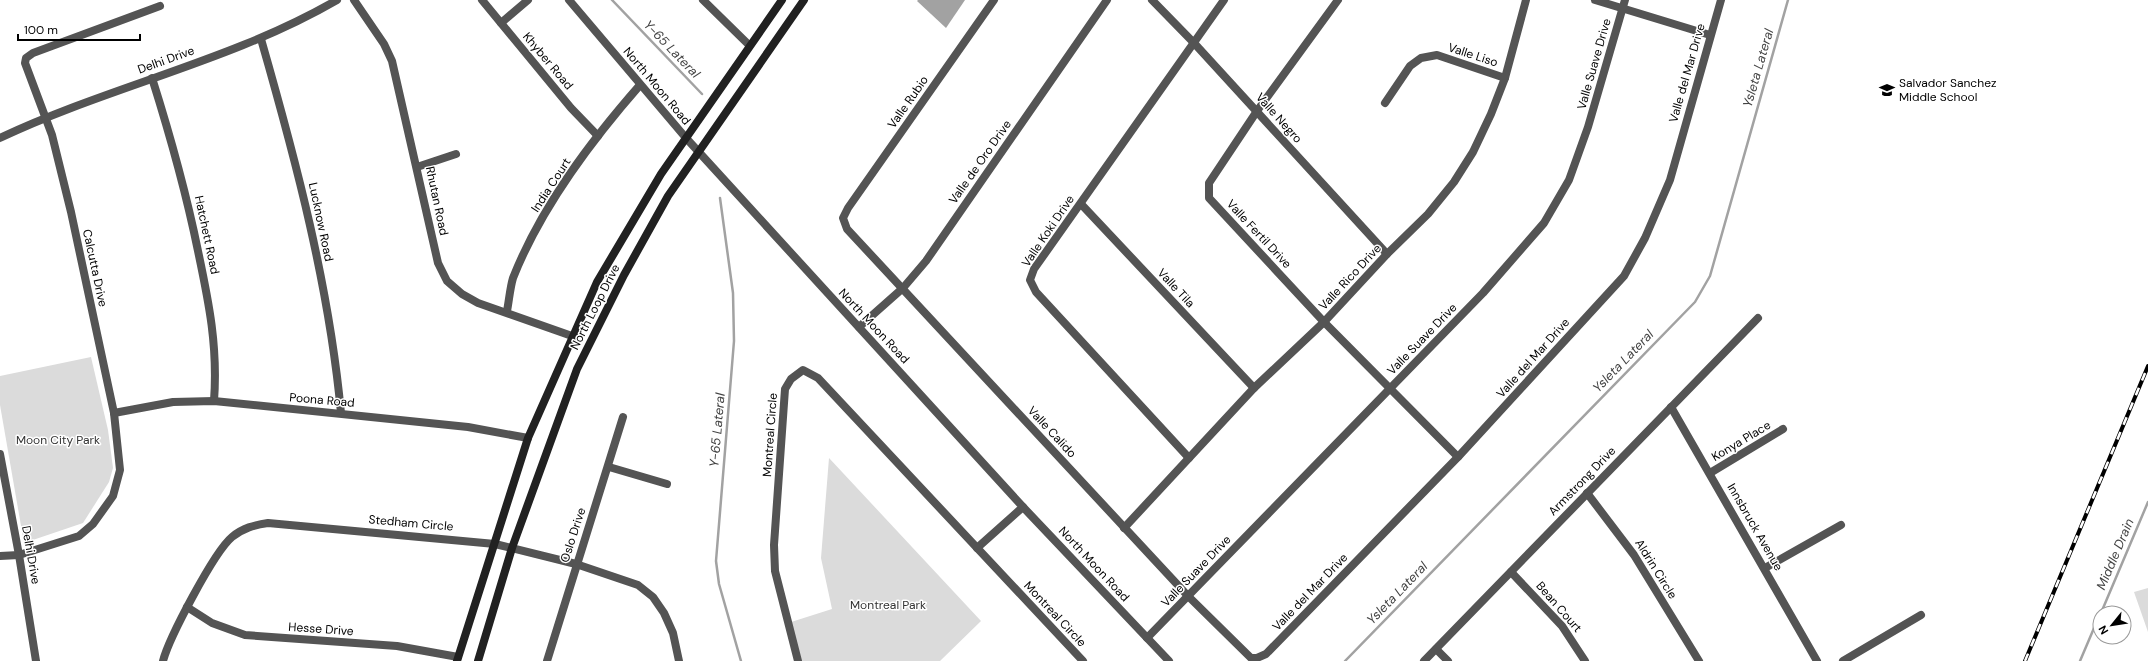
<svg xmlns="http://www.w3.org/2000/svg" width="2148" height="661" font-family="'DM Sans',sans-serif">
  <style>
    .green { fill: #dbdbdb }
    .water { fill: #a2a2a2 }
    .lines { fill: none; stroke-linecap: round; stroke-linejoin: round }
    .stream { stroke: #a2a2a2; stroke-width: 2.5 }
    .minor { stroke: #545454; stroke-width: 8 }
    .tertiary { stroke: #545454; stroke-width: 8 }
    .secondary { stroke: #212121; stroke-width: 8 }
    .rail-casing { stroke: #000; stroke-width: 4 }
    .rail { stroke: #fff; stroke-width: 2.5; stroke-dasharray: 8; stroke-linecap: butt }
    .labels { text-anchor: middle; dominant-baseline: central; stroke-width: 3; stroke-linejoin: round; paint-order: stroke }
    .street-label { font-size: 12px; fill: #000; stroke: #fff }
    .poi-label { font-size: 12px; fill: #000; stroke: #fff; text-anchor: start }
    .park-label { font-size: 12px; fill: #323232; stroke: #fff }
    .water-label { font-size: 13px; font-style: italic; fill: #434343; stroke: #fff }
  </style>
  <rect width="100%" height="100%" fill="#fff"/>
  <g class="green">
    <path d="M91,357L108,430L113,468L109,482L83,523L24,543L0,405V376Z"/>
    <path d="M829,458L981,621L940,661H798L788,623L832,609L821,558Z"/>
    <path d="M2148,588V632L2134,592Z"/>
  </g>
  <path class="water" d="M918,0H965L946,28L917,1Z"/>
  <g class="lines">
    <g class="stream">
      <path d="M612,0L702,94"/>
      <path d="M720,198L733,293L734,341L716,561L719,584L741,661"/>
      <path d="M2101,613L2148,502"/>
      <path d="M1345,661L1695,302L1710,276L1788,0"/>
      <path d="M2080,661L2100,614"/>
    </g>
    <g class="minor">
      <path d="M354,0L384,44L392,61L438,263L447,281L462,294L478,303L572,336"/>
      <path d="M482,0L571,108L598,136"/>
      <path d="M703,0L749,45"/>
      <path d="M994,0L848,208L843,218L847,229L1188,596L1251,658H1257L1266,654L1458,457L1624,276L1645,238L1670,180L1721,0"/>
      <path d="M1152,0L1194,43L1387,254"/>
      <path d="M1338,0L1257,111L1209,183V198L1324,322L1458,457"/>
      <path d="M1595,0L1710,35"/>
      <path d="M501,23L528,0"/>
      <path d="M261,39C296,161 329,285 341,413"/>
      <path d="M152,78C170,135 186,192 198,251C209,303 218,347 214,401"/>
      <path d="M1385,103L1410,66L1421,58L1437,55L1505,78"/>
      <path d="M0,138C110,86 232,61 337,0"/>
      <path d="M417,167L456,154"/>
      <path d="M1081,204L1254,388"/>
      <path d="M507,311C509,301 510,288 513,278C541,207 590,142 640,85"/>
      <path d="M859,327L903,288L926,261L1107,0"/>
      <path d="M1671,407L1817,661"/>
      <path d="M114,413L173,402L214,401L468,427L528,438"/>
      <path d="M0,454L19,555L36,661"/>
      <path d="M1189,458L1036,292L1030,280L1034,269L1224,0"/>
      <path d="M609,467L667,484"/>
      <path d="M1710,473L1783,429"/>
      <path d="M1587,493L1634,555L1699,661"/>
      <path d="M1124,528L1254,388L1324,322L1387,254L1428,214L1454,182L1473,152L1491,114L1505,78L1526,0"/>
      <path d="M977,548L1023,507"/>
      <path d="M0,556L19,555L79,536L93,524L113,496L120,470L114,413L71,212L52,135L25,63L26,58L33,53L160,6"/>
      <path d="M1765,568L1841,525"/>
      <path d="M1511,572L1562,626L1585,661"/>
      <path d="M187,607L212,623L245,635L397,646L458,657"/>
      <path d="M1147,638L1483,293L1544,223L1569,180L1588,127L1625,0"/>
      <path d="M1436,649L1448,661"/>
      <path d="M163,661C169,638 214,552 232,537C243,528 254,525 268,523L495,544L576,564L638,585L653,597L664,613L673,633L679,661"/>
      <path d="M547,661L623,417"/>
      <path d="M798,661L775,571L774,545L785,389L791,379L803,370L818,378L1083,661"/>
      <path d="M1424,661L1758,318"/>
      <path d="M1843,661L1921,615"/>
    </g>
    <path class="tertiary" d="M569,0L686,138L1023,507L1169,661"/>
    <g class="secondary">
      <path d="M457,661L528,438L597,282L661,174L782,0"/>
      <path d="M478,661L512,548L577,369L624,275L668,196L804,0"/>
    </g>
    <defs>
      <path id="rail" d="M2025,661L2148,366"/>
    </defs>
    <use href="#rail" class="rail-casing"/>
    <use href="#rail" class="rail"/>
  </g>
  <defs>
    <symbol id="school-bare" viewBox="-9 -9 18 18"><path d="M0-5L7-2L0 1L-7-2ZM-4 1L0 2.5L4 1V4Q0 6-4 4Z" fill="#000" stroke="#fff" stroke-width="2.5" paint-order="stroke"/></symbol>
  </defs>
  <g fill-rule="evenodd">
    <use href="#school-bare" x="1876" y="79" width="22" height="22"/>
  </g>
  <g class="labels">
    <g class="street-label">
      <text transform="translate(1473 55) rotate(18)">Valle Liso</text>
      <text transform="translate(166 60) rotate(-20)">Delhi Drive</text>
      <text transform="translate(548 61) rotate(50)">Khyber Road</text>
      <text transform="translate(1594 64) rotate(-74)">Valle Suave Drive</text>
      <text transform="translate(1687 73) rotate(-74)">Valle del Mar Drive</text>
      <text transform="translate(657 86) rotate(50)">North Moon Road</text>
      <text transform="translate(908 102) rotate(-55)">Valle Rubio</text>
      <text transform="translate(1279 118) rotate(48)">Valle Negro</text>
      <text transform="translate(980 162) rotate(-55)">Valle de Oro Drive</text>
      <text transform="translate(551 185) rotate(-57)">India Court</text>
      <text transform="translate(437 201) rotate(78)">Rhutan Road</text>
      <text transform="translate(321 222) rotate(78)">Lucknow Road</text>
      <text transform="translate(1048 231) rotate(-56)">Valle Koki Drive</text>
      <text transform="translate(1259 234) rotate(47)">Valle Fertil Drive</text>
      <text transform="translate(207 235) rotate(78)">Hatchett Road</text>
      <text transform="translate(95 268) rotate(78)">Calcutta Drive</text>
      <text transform="translate(1350 277) rotate(-47)">Valle Rico Drive</text>
      <text transform="translate(1176 288) rotate(47)">Valle Tila</text>
      <text transform="translate(595 307) rotate(-63)">North Loop Drive</text>
      <text transform="translate(874 326) rotate(47)">North Moon Road</text>
      <text transform="translate(1422 339) rotate(-46)">Valle Suave Drive</text>
      <text transform="translate(1533 358) rotate(-48)">Valle del Mar Drive</text>
      <text transform="translate(322 400) rotate(5)">Poona Road</text>
      <text transform="translate(1052 432) rotate(47)">Valle Calido</text>
      <text transform="translate(770 435) rotate(-86)">Montreal Circle</text>
      <text transform="translate(1741 441) rotate(-31)">Konya Place</text>
      <text transform="translate(1582 481) rotate(-46)">Armstrong Drive</text>
      <text transform="translate(411 523) rotate(5)">Stedham Circle</text>
      <text transform="translate(1755 527) rotate(60)">Innsbruck Avenue</text>
      <text transform="translate(573 535) rotate(-72)">Oslo Drive</text>
      <text transform="translate(31 555) rotate(80)">Delhi Drive</text>
      <text transform="translate(1094 564) rotate(47)">North Moon Road</text>
      <text transform="translate(1656 569) rotate(58)">Aldrin Circle</text>
      <text transform="translate(1196 571) rotate(-46)">Valle Suave Drive</text>
      <text transform="translate(1310 592) rotate(-46)">Valle del Mar Drive</text>
      <text transform="translate(1559 607) rotate(49)">Bean Court</text>
      <text transform="translate(1055 614) rotate(47)">Montreal Circle</text>
      <text transform="translate(321 629) rotate(4)">Hesse Drive</text>
    </g>
    <g class="poi-label">
      <text x="1899" y="83">Salvador Sanchez<tspan x="1899" dy="14">Middle School</tspan></text>
    </g>
    <g class="park-label">
      <text x="58" y="440">Moon City Park</text>
      <text x="888" y="605">Montreal Park</text>
    </g>
    <g class="water-label">
      <text transform="translate(672 49) rotate(46)">Y-65 Lateral</text>
      <text transform="translate(1758 68) rotate(-74)">Ysleta Lateral</text>
      <text transform="translate(1623 361) rotate(-46)">Ysleta Lateral</text>
      <text transform="translate(717 430) rotate(-85)">Y-65 Lateral</text>
      <text transform="translate(2115 554) rotate(-67)">Middle Drain</text>
      <text transform="translate(1397 593) rotate(-46)">Ysleta Lateral</text>
    </g>
  </g>
  <g transform="translate(2112 625) rotate(240)"><circle r="19" fill="#ffffff" stroke="#999999"/>
  <path d="M0-3L7 15L0 10L-7 15Z" fill="#000000"/>
  <text y="-6" font-size="11" font-weight="bold" text-anchor="middle" fill="#000000">N</text>
  </g>
  <path d="M18 34v6h122v-6" fill="none" stroke="#000000" stroke-width="2"/>
  <text x="24" y="34" font-size="12" fill="#000000" stroke="#ffffff" stroke-width="3" paint-order="stroke">100 m</text>
</svg>
